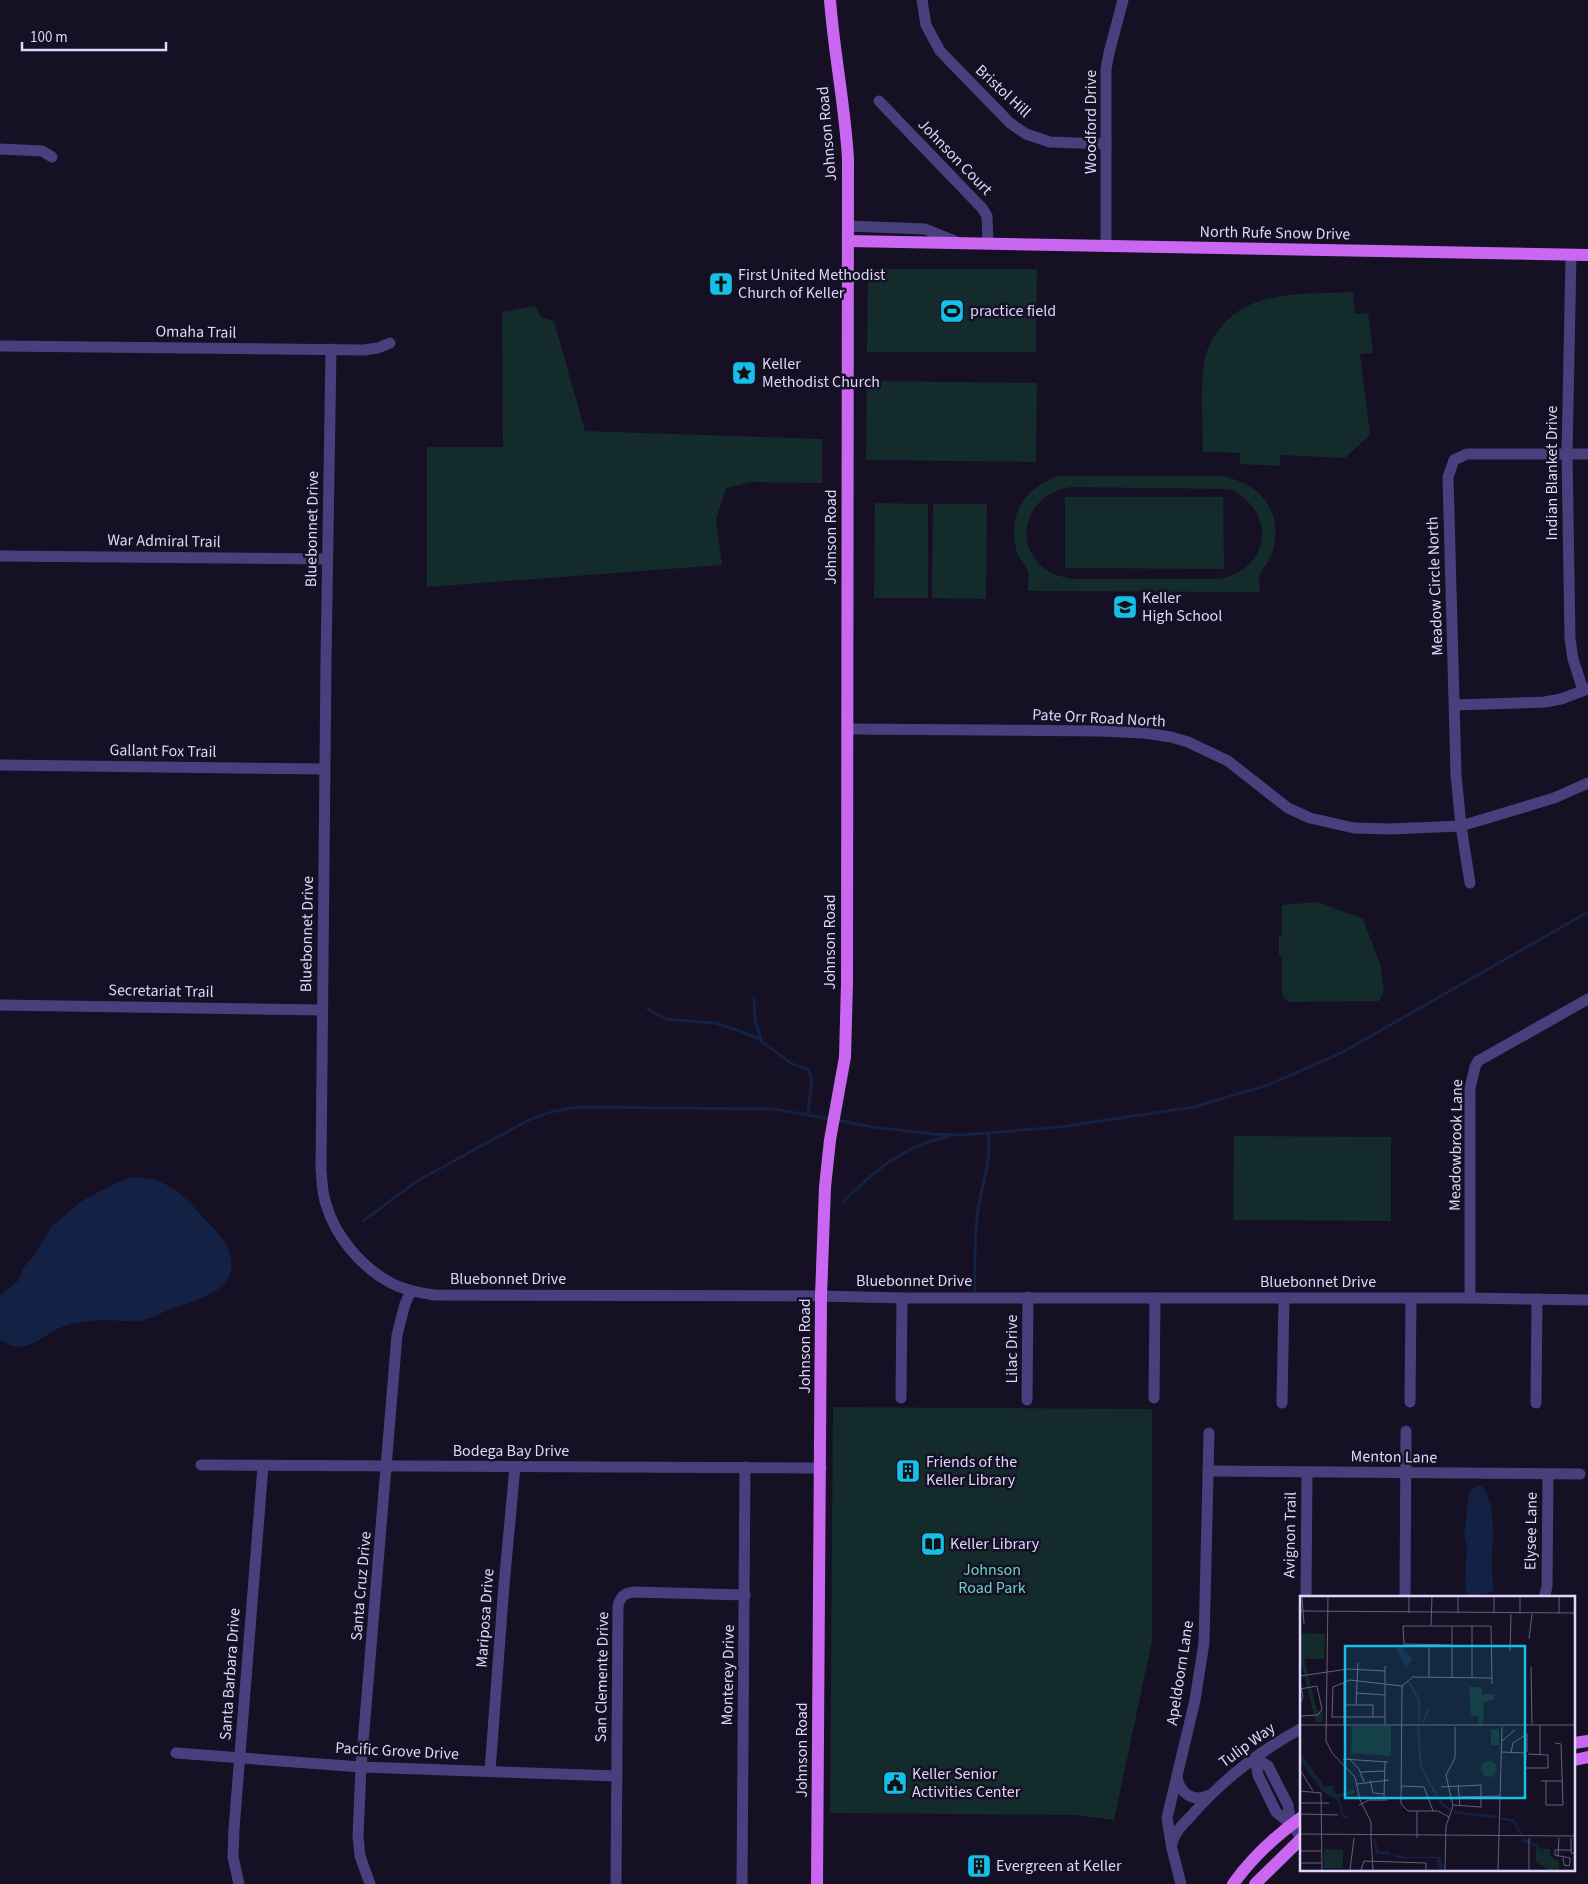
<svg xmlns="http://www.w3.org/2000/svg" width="1588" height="1884" font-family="'Source Sans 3',sans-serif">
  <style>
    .green { fill: #142b2c; fill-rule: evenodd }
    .water { fill: #132144 }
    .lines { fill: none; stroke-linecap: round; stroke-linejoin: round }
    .stream { stroke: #132144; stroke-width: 3 }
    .minor { stroke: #48407d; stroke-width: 11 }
    .major { stroke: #ca67f1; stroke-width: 12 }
    .labels { text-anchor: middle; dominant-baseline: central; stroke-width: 5; stroke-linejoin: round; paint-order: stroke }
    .street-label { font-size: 16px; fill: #ded6fb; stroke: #151023 }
    .poi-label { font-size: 16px; fill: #ded6fb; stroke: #151023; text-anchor: start }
    .park-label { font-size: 16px; fill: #69d5c4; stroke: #151023 }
    .inset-river { fill: none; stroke: #132144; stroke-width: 2.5 }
    .inset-road { fill: none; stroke: #655f79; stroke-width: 1 }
    .view { fill: #16bfe7; fill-opacity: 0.15; stroke: #16bfe7; stroke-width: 2.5 }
    .inset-edge { fill: none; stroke: #ded6fb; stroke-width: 2.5 }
  </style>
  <rect width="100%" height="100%" fill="#151023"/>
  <g class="green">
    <path d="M868,269H1037L1036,352H867Z"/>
    <path d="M1353,292L1355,314L1368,313L1373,353L1360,354L1370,435L1345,458L1280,455V466L1240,464V453L1203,452C1203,423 1200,393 1204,364C1206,349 1212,338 1221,327C1252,288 1308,295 1353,292Z"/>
    <path d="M535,306L541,317L554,321L585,431L822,439V483L753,482L726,488L716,520L722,565L427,587V447H503L502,312Z"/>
    <path d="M867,381L1037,383L1036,462L866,460Z"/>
    <path d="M1058,476H1218C1255,480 1282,506 1274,545C1273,551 1270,558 1267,564C1265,567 1261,570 1260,573C1258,578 1260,587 1260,592L1028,591C1028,586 1029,578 1028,572C1026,565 1019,559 1017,552C1006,516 1024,488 1058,476ZM1072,487L1229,489C1278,511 1271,570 1218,579H1072C1065,577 1057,576 1050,572C1009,548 1025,492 1072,487Z"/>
    <path d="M1065,497H1223L1224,569L1065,568Z"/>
    <path d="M875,503L928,504V598H874Z"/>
    <path d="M933,504H987L986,599L932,598Z"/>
    <path d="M1318,902L1363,919L1380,964L1384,992L1379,1001L1288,1002L1282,995V957L1279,956V936H1282V905Z"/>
    <path d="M1234,1136L1391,1137V1221L1233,1220Z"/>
    <path d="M833,1407L1152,1409V1641L1114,1820L1076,1815L830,1813Z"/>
  </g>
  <g class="water">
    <path d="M131,1177C162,1176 182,1192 201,1215C212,1228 228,1239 231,1258C238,1291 194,1301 171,1309C161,1313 151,1319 139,1321C128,1322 116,1320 105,1320C94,1320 82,1322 72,1324C44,1329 28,1361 0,1339V1295L19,1280L23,1268L34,1255L52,1226L82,1201L112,1185Z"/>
    <path d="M1482,1485C1502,1516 1487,1556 1494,1590L1492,1592L1470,1596L1467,1594L1465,1581L1467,1547L1464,1535L1469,1493L1476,1486Z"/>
  </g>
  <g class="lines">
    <g class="stream">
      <path d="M754,999L755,1020L761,1039"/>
      <path d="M648,1009L666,1019L715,1023L740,1031L757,1038L792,1064L808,1069L812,1079L808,1114"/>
      <path d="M837,1120L872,1127L933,1134L962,1135L1060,1127L1194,1107L1268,1085L1341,1053L1588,912"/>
      <path d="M843,1202C876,1169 902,1147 949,1136"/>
      <path d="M363,1221L417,1181L527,1121C546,1112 563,1108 584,1107L773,1109L831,1119"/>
      <path d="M975,1291C975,1264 974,1236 978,1210C982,1183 992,1160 988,1133"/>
    </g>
    <g class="minor">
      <path d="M922,0L926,25L940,51L1010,123L1026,134L1050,142L1106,144"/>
      <path d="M879,101L982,208L987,216L988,243"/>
      <path d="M0,149L42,151L52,157"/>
      <path d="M848,226L925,229L960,243"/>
      <path d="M1106,246V69L1109,53L1123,0"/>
      <path d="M1571,255L1567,454L1570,639L1573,659L1583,690"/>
      <path d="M0,346L364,350L378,348L390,343"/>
      <path d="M331,349L326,660L321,1169C322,1181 322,1193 326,1204C335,1236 361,1267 391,1283C404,1290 420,1293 435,1295L821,1296L902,1298H1470L1588,1300"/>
      <path d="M0,556L327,559"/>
      <path d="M1455,705L1545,702L1561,699L1588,689"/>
      <path d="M847,729L1099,731L1144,733L1171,737L1188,742L1228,761L1288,808L1310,818L1354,828L1390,829L1461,826L1554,798L1588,783"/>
      <path d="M0,765L325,769"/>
      <path d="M1470,883L1461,826L1456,775L1448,477L1454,460L1467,454H1588"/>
      <path d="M0,1005L322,1010"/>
      <path d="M1470,1298V1088L1475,1067L1478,1061L1588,999"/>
      <path d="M901,1398L902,1298"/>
      <path d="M1154,1398L1155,1298"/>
      <path d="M1027,1400L1028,1297"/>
      <path d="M1410,1402L1411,1299"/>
      <path d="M1282,1403L1284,1298"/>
      <path d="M1536,1403L1537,1299"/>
      <path d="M201,1465L821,1468"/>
      <path d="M1208,1471L1580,1474"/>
      <path d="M1306,1598L1307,1472"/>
      <path d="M1405,1598L1406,1431"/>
      <path d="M1544,1598L1547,1587L1548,1475"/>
      <path d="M176,1753L361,1767L617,1776"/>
      <path d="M1255,1758L1258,1775L1276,1812L1291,1824L1302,1838"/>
      <path d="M1255,1758L1268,1766L1288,1805L1291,1824"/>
      <path d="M490,1771L504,1585L515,1467"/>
      <path d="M1177,1776C1179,1794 1194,1803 1210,1795"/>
      <path d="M1172,1844C1174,1833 1183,1824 1191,1816C1222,1780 1260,1751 1302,1728"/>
      <path d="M239,1884L233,1857L234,1829L263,1466"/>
      <path d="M370,1884L360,1856L358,1836L361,1767L397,1335L405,1304L411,1291"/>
      <path d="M616,1884L618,1606C620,1597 624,1593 634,1592L745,1595"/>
      <path d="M742,1884L745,1467"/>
      <path d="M1181,1884L1172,1849L1167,1818L1195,1700L1204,1643L1209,1433"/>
    </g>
    <g class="major">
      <path d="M848,241L1588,255"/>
      <path d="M1574,1743L1588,1741"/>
      <path d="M1574,1760L1588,1757"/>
      <path d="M817,1884L821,1296L825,1187L830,1140L845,1057L847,983L848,159C845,106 834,53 830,0"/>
      <path d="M1233,1884C1252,1858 1275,1836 1302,1817"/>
      <path d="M1255,1884L1302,1838"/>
    </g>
  </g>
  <defs>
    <symbol id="church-square" viewBox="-11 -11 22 22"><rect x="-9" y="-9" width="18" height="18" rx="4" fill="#16bfe7" stroke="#151023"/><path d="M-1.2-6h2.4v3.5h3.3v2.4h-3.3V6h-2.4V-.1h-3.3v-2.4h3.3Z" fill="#111"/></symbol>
    <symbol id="stadium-square" viewBox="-11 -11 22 22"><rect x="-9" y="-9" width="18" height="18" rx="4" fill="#16bfe7" stroke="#151023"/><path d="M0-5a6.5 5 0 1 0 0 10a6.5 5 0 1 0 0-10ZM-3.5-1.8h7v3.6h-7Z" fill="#111"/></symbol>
    <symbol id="sight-square" viewBox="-11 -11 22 22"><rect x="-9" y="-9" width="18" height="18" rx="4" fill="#16bfe7" stroke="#151023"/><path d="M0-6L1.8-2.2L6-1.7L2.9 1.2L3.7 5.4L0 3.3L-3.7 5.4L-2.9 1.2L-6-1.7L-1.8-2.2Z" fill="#111"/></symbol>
    <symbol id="school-square" viewBox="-11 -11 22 22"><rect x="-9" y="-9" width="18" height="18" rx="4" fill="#16bfe7" stroke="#151023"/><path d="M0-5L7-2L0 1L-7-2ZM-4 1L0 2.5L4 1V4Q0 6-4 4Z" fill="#111"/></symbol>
    <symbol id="building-square" viewBox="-11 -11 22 22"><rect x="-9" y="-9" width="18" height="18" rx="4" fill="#16bfe7" stroke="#151023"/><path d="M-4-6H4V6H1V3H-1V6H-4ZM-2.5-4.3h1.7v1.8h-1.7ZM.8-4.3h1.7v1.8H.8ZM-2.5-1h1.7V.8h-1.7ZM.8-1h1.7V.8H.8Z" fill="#111"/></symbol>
    <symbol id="library-square" viewBox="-11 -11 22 22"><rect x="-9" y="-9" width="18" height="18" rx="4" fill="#16bfe7" stroke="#151023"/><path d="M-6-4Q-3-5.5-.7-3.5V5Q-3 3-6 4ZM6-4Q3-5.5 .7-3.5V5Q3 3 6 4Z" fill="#111"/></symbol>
    <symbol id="civic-square" viewBox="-11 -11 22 22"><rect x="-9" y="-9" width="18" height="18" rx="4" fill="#16bfe7" stroke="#151023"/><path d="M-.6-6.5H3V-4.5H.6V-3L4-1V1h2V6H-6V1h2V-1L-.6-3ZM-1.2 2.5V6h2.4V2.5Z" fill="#111"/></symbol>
  </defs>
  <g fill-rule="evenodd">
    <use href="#church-square" x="707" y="270" width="28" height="28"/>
    <use href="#stadium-square" x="938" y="297" width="28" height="28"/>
    <use href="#sight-square" x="730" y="359" width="28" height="28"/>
    <use href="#school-square" x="1111" y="593" width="28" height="28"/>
    <use href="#building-square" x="894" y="1457" width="28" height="28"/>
    <use href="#library-square" x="919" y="1530" width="28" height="28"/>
    <use href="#civic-square" x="881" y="1769" width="28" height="28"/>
    <use href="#building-square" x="965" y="1852" width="28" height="28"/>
  </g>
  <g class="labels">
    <g class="street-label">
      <text transform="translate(1003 91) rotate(43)">Bristol Hill</text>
      <text transform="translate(1091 122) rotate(-90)">Woodford Drive</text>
      <text transform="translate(827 134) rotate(-95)">Johnson Road</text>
      <text transform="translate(955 157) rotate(46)">Johnson Court</text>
      <text transform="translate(1275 233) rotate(1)">North Rufe Snow Drive</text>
      <text transform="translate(196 332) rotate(1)">Omaha Trail</text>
      <text transform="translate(1552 473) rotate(-90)">Indian Blanket Drive</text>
      <text transform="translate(312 529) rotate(-89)">Bluebonnet Drive</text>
      <text transform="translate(831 537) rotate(-90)">Johnson Road</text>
      <text transform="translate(164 541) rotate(1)">War Admiral Trail</text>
      <text transform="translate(1435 586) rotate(-92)">Meadow Circle North</text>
      <text transform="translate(1099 718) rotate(3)">Pate Orr Road North</text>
      <text transform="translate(163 751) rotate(1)">Gallant Fox Trail</text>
      <text transform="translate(307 934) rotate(-89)">Bluebonnet Drive</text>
      <text transform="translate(830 942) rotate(-90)">Johnson Road</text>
      <text transform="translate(161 991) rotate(1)">Secretariat Trail</text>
      <text transform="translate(1456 1145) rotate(-89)">Meadowbrook Lane</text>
      <text x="508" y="1279">Bluebonnet Drive</text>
      <text x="914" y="1281">Bluebonnet Drive</text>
      <text x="1318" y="1282">Bluebonnet Drive</text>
      <text transform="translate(805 1346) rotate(-90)">Johnson Road</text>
      <text transform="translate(1012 1349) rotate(-90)">Lilac Drive</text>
      <text x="511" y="1451">Bodega Bay Drive</text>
      <text transform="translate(1394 1457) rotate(1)">Menton Lane</text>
      <text transform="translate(1531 1531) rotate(-89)">Elysee Lane</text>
      <text transform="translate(1290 1535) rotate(-89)">Avignon Trail</text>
      <text transform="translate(361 1586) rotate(-85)">Santa Cruz Drive</text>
      <text transform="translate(485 1618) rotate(-86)">Mariposa Drive</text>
      <text transform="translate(1180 1673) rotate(-81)">Apeldoorn Lane</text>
      <text transform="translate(230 1674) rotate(-86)">Santa Barbara Drive</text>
      <text transform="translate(728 1675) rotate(-89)">Monterey Drive</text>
      <text transform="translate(602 1677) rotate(-89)">San Clemente Drive</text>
      <text transform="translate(1247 1745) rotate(-36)">Tulip Way</text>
      <text transform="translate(802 1750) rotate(-90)">Johnson Road</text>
      <text transform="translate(397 1751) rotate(3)">Pacific Grove Drive</text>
    </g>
    <g class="poi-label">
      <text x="738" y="275">First United Methodist<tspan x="738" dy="18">Church of Keller</tspan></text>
      <text x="970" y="311">practice field</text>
      <text x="762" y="364">Keller<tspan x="762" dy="18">Methodist Church</tspan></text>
      <text x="1142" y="598">Keller<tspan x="1142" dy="18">High School</tspan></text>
      <text x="926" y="1462">Friends of the<tspan x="926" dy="18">Keller Library</tspan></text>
      <text x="950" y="1544">Keller Library</text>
      <text x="912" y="1774">Keller Senior<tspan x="912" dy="18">Activities Center</tspan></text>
      <text x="996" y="1866">Evergreen at Keller</text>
    </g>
    <g class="park-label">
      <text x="992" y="1570">Johnson<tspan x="992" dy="18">Road Park</tspan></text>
    </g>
  </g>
  <g transform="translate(1300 1596)">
    <rect width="275" height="275" fill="#151023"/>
    <path d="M0,37L25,38L24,63H4L17,115H23L22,126L16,127L0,61ZM169,91H182V98H195L194,103L184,106L183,129H179L178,120L171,119ZM52,130H91V160L51,157ZM191,133H199V149H191ZM0,157L24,190H33L36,199L54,194L55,196L35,203L22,195L0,164ZM181 173a8 8 0 1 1 16 0a8 8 0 1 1-16 0ZM236,247L241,253H250V260L259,265V274H248L236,266ZM24,253L43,254V272H24Z" fill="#142b2c"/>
    <path d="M100,49L113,63L105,72L96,52ZM91,257L104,261H141L143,274H139L137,262H98Z" fill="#132144"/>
    <path class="inset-river" d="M109,86L119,104V126M123,127L129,112M118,130L121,171L141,207L150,214M0,161L21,191L31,193L39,205L43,220L48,222M153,216L197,221M201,222L214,225L221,238M74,243L77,256L90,258M222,244L236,249L243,258"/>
    <path class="inset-road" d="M2,1L4,28M28,1L26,145L32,157L55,181L60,204L71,226V241M194,1V17M220,1V18M0,15L275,17M109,17V1M158,17V1M259,18V1M131,30L132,1M229,43L232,18M152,49L104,48L103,30H191L192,88M210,55L211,18M231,71L232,129M0,80L48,73L85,75M129,81V48M152,81V30M172,82V30M0,87L3,101L0,108M0,93L17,90L22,113L18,119L0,120M56,97L85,99M44,109H73V121M56,109L58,67M85,121H32L33,91L50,84L102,90M44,128V86M0,129H275M85,129V70M240,129V159M202,145L215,134M201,156L225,157M211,156L213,147L227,138V156M226,159L225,172H248V159L228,158M49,162L59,173L64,186M43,163L88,166M0,174L13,195M61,176L85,175M70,184L73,197L84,198M241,185H263M246,185V209H263L261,148L255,147M57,188L89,184M158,189L160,210M101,190L124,191L133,215M141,191L181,189V211L153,209M0,195L21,197L22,274M84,201L85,165M159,201L200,200M101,203L129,201M0,207H29M59,209L69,204H87M0,218L38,219M149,221L138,215H108L101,208L102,90L113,81L192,82M0,238L275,240M71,241L73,274M117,242V215M271,242V257L275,258M0,255H22M258,261L259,242M263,262L264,269L269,270L270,266M270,266V262L255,259V254H271M0,267H22M50,274L54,242M61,274L64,265L126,267V274M145,274L146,230L153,210L146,179L155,162V131M198,274L202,131M229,274V242"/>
    <path class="view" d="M45,50H225V202H45Z"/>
    <rect width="275" height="275" class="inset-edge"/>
  </g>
  <path d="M22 42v8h144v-8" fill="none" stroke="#ded6fb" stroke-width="2.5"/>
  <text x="30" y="42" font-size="15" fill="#ded6fb" stroke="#151023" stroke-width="4" paint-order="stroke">100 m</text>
</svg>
